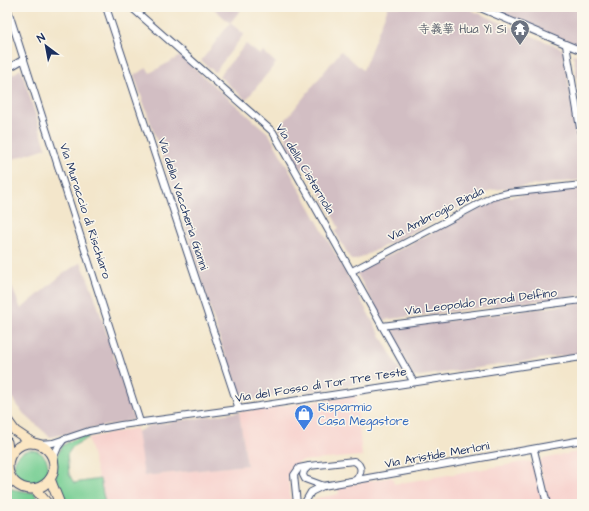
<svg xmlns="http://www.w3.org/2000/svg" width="589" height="511" font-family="'Architects Daughter','LXGW WenKai TC',sans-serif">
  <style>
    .built { fill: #f7d0cc }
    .industrial { fill: #d2bec3 }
    .green { fill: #76ce93; stroke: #487e78 }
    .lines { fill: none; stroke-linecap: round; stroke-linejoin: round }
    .street-casing { stroke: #3b4a6e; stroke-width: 8 }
    .secondary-casing { stroke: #3b4a6e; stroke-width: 11 }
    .street { stroke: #fff; stroke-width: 6 }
    .secondary { stroke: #fbe6c3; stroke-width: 9 }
    .labels { text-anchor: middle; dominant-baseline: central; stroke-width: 3; stroke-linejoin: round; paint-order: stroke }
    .worship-label { font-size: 12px; fill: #5b616d; stroke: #fbf7ec; text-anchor: end }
    .street-label { font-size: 12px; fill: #1b2f5e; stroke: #fbf7ec }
    .shop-label { font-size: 12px; fill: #366cbe; stroke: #fbf7ec; text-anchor: start }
  </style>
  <rect width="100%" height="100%" fill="#fbf7ec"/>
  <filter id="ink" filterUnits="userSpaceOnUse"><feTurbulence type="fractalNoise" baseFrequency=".025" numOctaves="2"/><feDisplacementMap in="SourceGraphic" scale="8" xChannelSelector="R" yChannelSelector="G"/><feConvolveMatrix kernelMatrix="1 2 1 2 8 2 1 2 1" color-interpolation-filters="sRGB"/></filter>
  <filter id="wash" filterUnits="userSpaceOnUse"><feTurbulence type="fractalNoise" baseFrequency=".012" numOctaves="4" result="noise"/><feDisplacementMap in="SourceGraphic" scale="16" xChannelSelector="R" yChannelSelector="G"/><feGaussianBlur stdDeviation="0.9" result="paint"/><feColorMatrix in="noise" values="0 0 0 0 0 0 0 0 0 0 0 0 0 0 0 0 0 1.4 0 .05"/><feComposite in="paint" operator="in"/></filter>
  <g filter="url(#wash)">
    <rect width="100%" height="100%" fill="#f3e6cb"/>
    <g class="built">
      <path d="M356,396L362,456L300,461L290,471L288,478L291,504H105L88,438L137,428L145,476L247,465L239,412Z"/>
      <path d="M582,451V504H549L539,461L542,459Z"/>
      <path d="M530,461L535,470L543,504H311L316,498L339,494L338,487L392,477L394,484Z"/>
    </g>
    <g class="industrial">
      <path d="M212,7H243L230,23L244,34L215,72L201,61L230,23Z"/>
      <path d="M388,7H464L563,49L575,124L582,180L491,190L435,221L356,260H351L335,231L339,228L324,200L307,170L298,166L286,141L287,139L279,128L341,51L363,70Z"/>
      <path d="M489,7H582V46L517,20Z"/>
      <path d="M246,44L260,55L263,51L276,63L246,100L219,76Z"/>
      <path d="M573,54L582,57V108Z"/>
      <path d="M180,56L269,134L404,378L244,400L222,347L178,202L134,75L147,68L150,73Z"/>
      <path d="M21,69L46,148L7,161V78Z"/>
      <path d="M581,188L582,295L383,320L356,272L500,198Z"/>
      <path d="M81,262L94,294L134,420L50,437L24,414L7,391V275L21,309L64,273Z"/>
      <path d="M582,303V353L414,377L391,333L395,328Z"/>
      <path d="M239,412L247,465L144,476L137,432L151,425Z"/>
    </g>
    <g class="green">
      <path d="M88,434V438L73,446L67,455L69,474L74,483L100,479L105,504H65L55,487L57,456L62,446L72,440Z"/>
      <circle cx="31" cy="467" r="17"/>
      <path d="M7,482L11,489L35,493L41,504H7Z"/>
    </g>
  </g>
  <g filter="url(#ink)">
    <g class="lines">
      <defs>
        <g id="street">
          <path d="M7,7L140,422"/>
          <path d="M106,7L239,409"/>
          <path d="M131,7L273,132L413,381"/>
          <path d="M478,7L582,51"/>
          <path d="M566,45L582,140"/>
          <path d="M7,69L24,59"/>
          <path d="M352,271L492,197L508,193L582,185"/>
          <path d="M382,326L582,300"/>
          <path d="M39,444L53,443L89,431L121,425L239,409L582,357"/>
          <path d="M534,450L547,504"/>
          <path d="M53,459L58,447L64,439"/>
          <path d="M324,486L305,479L303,475L304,471L309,466L354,461C364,466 361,474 355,481"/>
          <path d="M297,504L294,475L299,468L309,466"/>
          <path d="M304,504L311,492L323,486L582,440"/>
        </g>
        <g id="secondary">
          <path d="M7,420L15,431L33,443"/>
          <path d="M7,442L9,456"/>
          <circle cx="31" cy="466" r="23"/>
          <path d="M50,479L60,504"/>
          <path d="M35,489L48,504"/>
        </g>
      </defs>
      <use href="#street" class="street-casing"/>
      <use href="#secondary" class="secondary-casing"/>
      <use href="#street" class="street"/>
      <use href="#secondary" class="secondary"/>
    </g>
  </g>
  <defs>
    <symbol id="temple-pin" viewBox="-11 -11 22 30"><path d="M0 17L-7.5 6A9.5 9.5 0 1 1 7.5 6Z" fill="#6b7280" stroke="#fbf7ec"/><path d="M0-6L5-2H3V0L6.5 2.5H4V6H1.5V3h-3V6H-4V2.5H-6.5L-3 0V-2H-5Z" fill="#fff"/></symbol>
    <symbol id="shop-pin" viewBox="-11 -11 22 30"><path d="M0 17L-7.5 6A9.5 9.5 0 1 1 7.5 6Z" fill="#3f7fe0" stroke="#fbf7ec"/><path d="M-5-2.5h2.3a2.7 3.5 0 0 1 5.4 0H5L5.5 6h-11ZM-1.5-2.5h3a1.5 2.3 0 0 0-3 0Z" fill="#fff"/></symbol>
  </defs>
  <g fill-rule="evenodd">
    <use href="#temple-pin" x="509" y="18" width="22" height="30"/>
    <use href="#shop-pin" x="293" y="403" width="22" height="30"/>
  </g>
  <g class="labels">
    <g class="worship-label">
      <text x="506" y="29">寺義華 Hua Yi Si</text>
    </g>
    <g class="street-label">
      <text transform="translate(305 169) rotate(59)">Via della Cisternola</text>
      <text transform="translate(183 204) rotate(72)">Via della Vaccheria Gianni</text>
      <text transform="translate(85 211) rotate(72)">Via Muraccio di Rischiaro</text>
      <text transform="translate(436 214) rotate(-27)">Via Ambrogio Binda</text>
      <text transform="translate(481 302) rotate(-7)">Via Leopoldo Parodi Delfino</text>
      <text transform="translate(321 385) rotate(-9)">Via del Fosso di Tor Tre Teste</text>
      <text transform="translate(437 455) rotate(-10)">Via Aristide Merloni</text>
    </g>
    <g class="shop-label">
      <text x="318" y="407">Risparmio<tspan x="318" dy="14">Casa Megastore</tspan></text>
    </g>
  </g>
  <rect width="589" height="511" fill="none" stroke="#fbf7ec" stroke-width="24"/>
  <g transform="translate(46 46) rotate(328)" stroke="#fbf7ec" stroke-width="3" paint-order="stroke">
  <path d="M0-3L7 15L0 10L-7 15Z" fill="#1b2f5e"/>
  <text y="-6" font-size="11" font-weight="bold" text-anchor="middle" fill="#1b2f5e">N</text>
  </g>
</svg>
